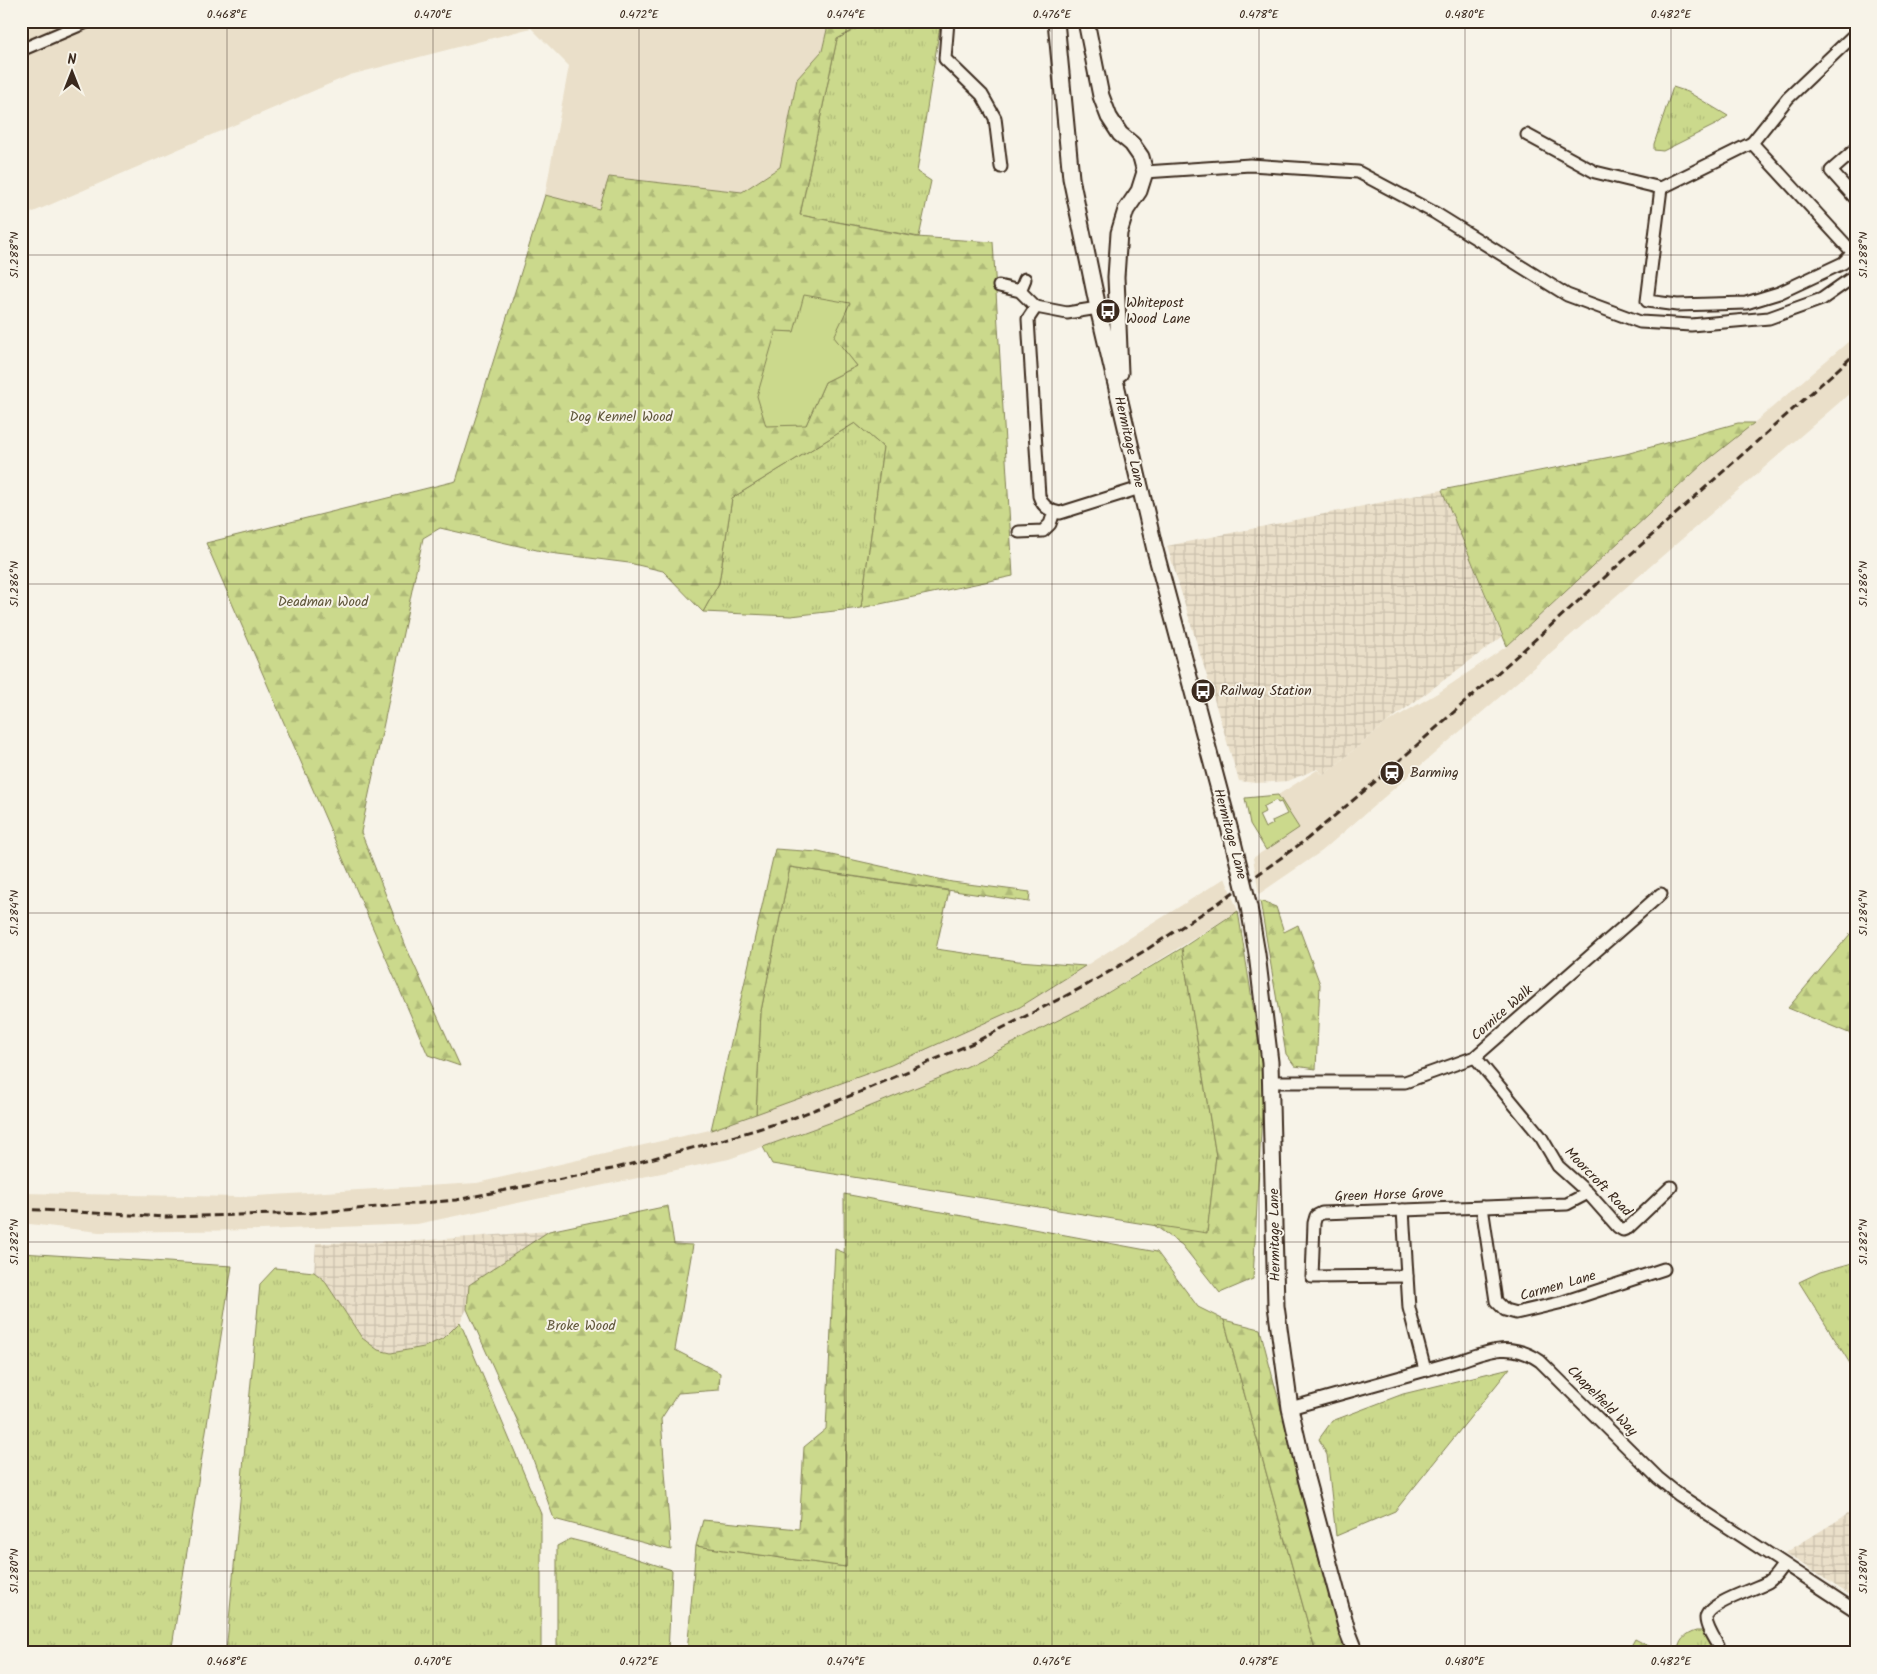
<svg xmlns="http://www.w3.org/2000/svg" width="1877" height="1674" font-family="Kalam,sans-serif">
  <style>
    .built { fill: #eadfc9 }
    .industrial { fill: url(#industrial-grid) }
    .grass { fill: url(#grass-tufts); stroke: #838255 }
    .forest { fill: url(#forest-firs); stroke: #838255; fill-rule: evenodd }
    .garden { fill: #cbd98c; stroke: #838255; fill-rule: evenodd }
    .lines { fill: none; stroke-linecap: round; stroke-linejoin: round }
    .minor-casing { stroke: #3b2a1e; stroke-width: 15 }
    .major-casing { stroke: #3b2a1e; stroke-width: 19 }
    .minor { stroke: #f7f3e8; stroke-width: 11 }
    .major { stroke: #f7f3e8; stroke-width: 15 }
    .rail { stroke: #3b2a1e; stroke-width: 3; stroke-dasharray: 8 4; stroke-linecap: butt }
    .major-bridge-casing { stroke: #3b2a1e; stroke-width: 19; stroke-linecap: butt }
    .major-bridge { stroke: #f7f3e8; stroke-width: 15 }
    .ticks { fill: none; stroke: #3b2a1e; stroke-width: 1; stroke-opacity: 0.45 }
    .labels { text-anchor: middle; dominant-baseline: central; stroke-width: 4; stroke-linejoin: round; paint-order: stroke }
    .poi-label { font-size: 14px; fill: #3b2a1e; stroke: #f7f3e8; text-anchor: start }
    .park-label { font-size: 14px; fill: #5f563a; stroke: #f7f3e8 }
    .street-label { font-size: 14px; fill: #3b2a1e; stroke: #f7f3e8 }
    .neatline { fill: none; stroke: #3b2a1e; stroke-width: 2 }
    .ticks-label { font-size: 12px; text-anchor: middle; fill: #3b2a1e }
  </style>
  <defs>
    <pattern id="industrial-grid" width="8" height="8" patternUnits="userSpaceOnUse" patternTransform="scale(1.25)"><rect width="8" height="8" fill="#eadfc9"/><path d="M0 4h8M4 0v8" fill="none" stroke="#cac0ac"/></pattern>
    <pattern id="grass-tufts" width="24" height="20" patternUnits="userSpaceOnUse" patternTransform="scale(1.25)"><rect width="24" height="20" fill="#cbd98c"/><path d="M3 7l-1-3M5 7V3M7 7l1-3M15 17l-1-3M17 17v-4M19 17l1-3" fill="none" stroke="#afba78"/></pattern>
    <pattern id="forest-firs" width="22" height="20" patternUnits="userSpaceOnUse" patternTransform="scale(1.25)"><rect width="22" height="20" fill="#cbd98c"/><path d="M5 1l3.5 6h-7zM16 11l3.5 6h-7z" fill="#afba78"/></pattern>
  </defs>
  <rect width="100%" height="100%" fill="#f7f3e8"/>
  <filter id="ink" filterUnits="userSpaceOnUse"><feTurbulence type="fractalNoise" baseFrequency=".02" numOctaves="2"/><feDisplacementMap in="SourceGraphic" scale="10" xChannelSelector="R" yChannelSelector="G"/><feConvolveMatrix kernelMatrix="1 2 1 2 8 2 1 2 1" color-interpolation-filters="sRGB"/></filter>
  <g filter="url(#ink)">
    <g class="built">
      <path d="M21,21H829L822,51L797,80L780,167L742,192L610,177L599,209L545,195L569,66L531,28L350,75L31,213L26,226H21Z"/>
      <path d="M1856,335V388L1322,851L1259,894L1253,858L1299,828L1278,795L1317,770L1324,775L1386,723L1441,691L1507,646L1704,463L1761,417Z"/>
      <path d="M1225,878L1238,911L1084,1007L966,1067L832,1122L729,1159L417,1224L261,1230L99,1232L21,1223V1193L240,1197L477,1183L714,1129L891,1065L1020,1007Z"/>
    </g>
    <g class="industrial">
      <path d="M1442,490L1502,637L1386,723L1324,775L1317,769L1288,781L1256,783L1239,781L1167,546Z"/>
      <path d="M549,1231L469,1285L467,1309L460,1322L444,1338L424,1347L406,1351L391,1353L378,1350L362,1338L324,1280L314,1272L316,1243L418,1241Z"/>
      <path d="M1856,1509V1599L1785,1553Z"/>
    </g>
    <g class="grass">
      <path d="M870,21H908L940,26L917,172L931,181L919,237L800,215L837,39Z"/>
      <path d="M1673,87L1688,92L1728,116L1717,124L1663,151L1654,150V144Z"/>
      <path d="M855,423L883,447L861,608L791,616L703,612L719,583L732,498Z"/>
      <path d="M790,867L949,891L936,949L1018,961L1085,966L1020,1007L891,1065L756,1114L761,1011Z"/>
      <path d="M1182,948L1216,1156L1207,1234L772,1164L763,1147L832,1122L966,1067L1084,1007Z"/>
      <path d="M844,1194L1157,1252L1198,1307L1224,1320L1316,1653H687L696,1546L846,1567Z"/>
      <path d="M21,1253L232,1266L171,1653H21Z"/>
      <path d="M1856,1262V1373L1799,1282L1820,1272Z"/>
      <path d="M275,1268L314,1272L324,1280L362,1338L378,1350L391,1353L424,1347L444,1338L460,1322L541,1514V1653H226L260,1284Z"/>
      <path d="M1510,1368L1395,1511L1336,1536L1327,1455L1319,1439L1332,1421L1403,1394Z"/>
      <path d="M570,1539L590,1544L672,1570L668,1653H557V1546Z"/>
      <path d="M1696,1631H1705L1715,1653H1678C1678,1641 1685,1634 1696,1631Z"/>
    </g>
    <g class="forest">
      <path d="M829,21H870L837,39L800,215L916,237L993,242L1013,576L861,608L883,447L855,423L732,498L719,583L703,612L663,571L629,563L550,553L440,528L423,538L361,832L407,949L460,1066L428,1055L206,543L456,481L545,195L599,209L609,177L742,192L780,167L797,79L822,51ZM849,303L833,337L857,366L825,382L806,425L776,332H794Z"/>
      <path d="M1738,423H1754L1704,463L1507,646L1442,490L1626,454Z"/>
      <path d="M775,849L818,852L952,882L1030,892L1029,902L790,867L761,1011L756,1114L711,1130Z"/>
      <path d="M1260,901L1276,907L1284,932L1298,925L1320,984L1316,1069L1295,1066L1286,1054Z"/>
      <path d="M1238,911L1264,1075L1253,1279L1220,1293L1182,1245L1154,1225L1207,1233L1216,1156L1182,948Z"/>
      <path d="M1856,927V1036L1788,1008Z"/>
      <path d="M668,1206L674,1244L693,1245L675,1350L720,1373L719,1390L678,1393L661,1419L671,1550L554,1519L527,1442L467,1309L469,1285L549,1231Z"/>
      <path d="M835,1249L845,1253L846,1567L696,1546L703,1520L799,1529L804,1447L826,1429Z"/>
      <path d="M1224,1320L1260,1329L1345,1653H1316Z"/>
      <path d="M1635,1639L1662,1653H1627Z"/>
    </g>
    <g class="garden">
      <path d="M804,295L850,303L834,337L857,366L825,382L806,425L766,426L757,396L776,331L794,332Z"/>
      <path d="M1278,795L1299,828L1266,850L1250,824L1245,798ZM1276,800L1278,803L1281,802L1287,814L1272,821L1273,824L1265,828L1259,815L1265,812L1263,807Z"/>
    </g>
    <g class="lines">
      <defs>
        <g id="minor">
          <path d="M948,21L945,59L982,95L995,118L1001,167"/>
          <path d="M21,50L89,21"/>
          <path d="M1527,135L1595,172L1661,188L1647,301L1677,305L1746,303L1779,293L1843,263L1853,253"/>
          <path d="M1752,143L1788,98L1856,33"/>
          <path d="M1856,149L1831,171L1856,199"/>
          <path d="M1145,172L1250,165L1358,172L1435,213L1567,295L1640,322L1691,325L1769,318L1822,299L1856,275"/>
          <path d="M1661,188L1752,143L1856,256"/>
          <path d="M999,286L1020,291L1036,307"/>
          <path d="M1020,291L1025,279"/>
          <path d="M1098,308L1067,313L1036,307L1028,319L1039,496C1042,506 1049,511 1060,513L1140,488"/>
          <path d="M1019,532L1043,531L1050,524L1054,512"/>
          <path d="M1475,1057L1541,1137L1558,1166L1588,1193L1618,1227L1623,1230L1628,1228L1671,1187"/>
          <path d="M1271,1082H1405L1475,1057L1661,894"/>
          <path d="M1482,1207L1496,1301L1505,1310L1516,1313L1563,1302L1664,1269"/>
          <path d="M1403,1210L1409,1308L1425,1370"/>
          <path d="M1407,1276L1312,1277L1314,1223L1316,1216L1322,1213L1567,1204L1588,1193"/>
          <path d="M1290,1408L1462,1360C1490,1350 1513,1342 1540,1361L1658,1478L1679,1495L1856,1611"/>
          <path d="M1722,1653C1717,1643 1706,1629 1706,1618C1707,1603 1756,1589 1768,1582C1775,1578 1779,1570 1783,1565"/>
        </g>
        <g id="major">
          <path d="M1056,21L1071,178L1098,308L1155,550L1233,842"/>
          <path d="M1086,21L1101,96L1109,117L1120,134L1132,144L1141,157L1145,172L1139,191L1126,210L1119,233L1116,277L1120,373"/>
          <path d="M1249,907L1257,954L1270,1062L1276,1306L1290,1408L1306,1478L1347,1630L1356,1653"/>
        </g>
      </defs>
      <use href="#minor" class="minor-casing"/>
      <use href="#major" class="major-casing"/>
      <use href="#minor" class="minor"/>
      <use href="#major" class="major"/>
      <path class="rail" d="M21,1209L167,1217L311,1213L456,1200L612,1169L715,1142L788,1120L860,1092L973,1043L1085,986L1146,950L1217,904L1307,839L1389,770L1856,353"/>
      <defs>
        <path id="major-bridge" d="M1233,842L1249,907"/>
      </defs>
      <use href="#major-bridge" class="major-bridge-casing"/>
      <use href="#major-bridge" class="major-bridge"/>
    </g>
  </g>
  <path class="ticks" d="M227,21V1653M433,21V1653M639,21V1653M846,21V1653M1052,21V1653M1259,21V1653M1465,21V1653M1671,21V1653M21,255H1856M21,584H1856M21,913H1856M21,1242H1856M21,1571H1856"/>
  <defs>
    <symbol id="bus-disc" viewBox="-11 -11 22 22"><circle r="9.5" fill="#3b2a1e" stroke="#f7f3e8"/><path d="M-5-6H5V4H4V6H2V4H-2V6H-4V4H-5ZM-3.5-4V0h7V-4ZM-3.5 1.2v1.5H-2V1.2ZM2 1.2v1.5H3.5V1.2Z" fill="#fff"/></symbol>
    <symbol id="station-disc" viewBox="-11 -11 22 22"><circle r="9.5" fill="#3b2a1e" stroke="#f7f3e8"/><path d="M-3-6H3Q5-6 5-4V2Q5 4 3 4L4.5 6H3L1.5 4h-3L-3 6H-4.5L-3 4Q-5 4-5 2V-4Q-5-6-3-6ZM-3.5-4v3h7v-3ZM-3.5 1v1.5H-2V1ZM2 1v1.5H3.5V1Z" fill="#fff"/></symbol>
  </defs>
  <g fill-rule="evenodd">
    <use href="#bus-disc" x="1094" y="297" width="28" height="28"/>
    <use href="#bus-disc" x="1189" y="677" width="28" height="28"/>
    <use href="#station-disc" x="1378" y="759" width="28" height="28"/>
  </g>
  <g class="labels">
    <g class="poi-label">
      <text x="1126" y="303">Whitepost<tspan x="1126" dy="16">Wood Lane</tspan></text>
      <text x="1220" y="691">Railway Station</text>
      <text x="1410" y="773">Barming</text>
    </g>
    <g class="park-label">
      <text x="621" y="417">Dog Kennel Wood</text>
      <text x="323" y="602">Deadman Wood</text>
      <text x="581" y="1326">Broke Wood</text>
    </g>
    <g class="street-label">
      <text transform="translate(1129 442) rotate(77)">Hermitage Lane</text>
      <text transform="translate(1230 834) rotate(75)">Hermitage Lane</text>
      <text transform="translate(1502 1013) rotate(-41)">Cornice Walk</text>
      <text transform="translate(1598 1182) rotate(46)">Moorcroft Road</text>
      <text transform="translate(1389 1195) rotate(-2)">Green Horse Grove</text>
      <text transform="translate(1275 1235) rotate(-91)">Hermitage Lane</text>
      <text transform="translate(1558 1286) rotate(-16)">Carmen Lane</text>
      <text transform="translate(1602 1401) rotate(45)">Chapelfield Way</text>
    </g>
  </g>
  <rect width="1877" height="1674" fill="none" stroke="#f7f3e8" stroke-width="55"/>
  <g transform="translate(72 72)" stroke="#f7f3e8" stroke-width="4" paint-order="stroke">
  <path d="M0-4L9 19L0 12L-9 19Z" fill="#3b2a1e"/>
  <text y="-8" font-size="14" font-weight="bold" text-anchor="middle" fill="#3b2a1e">N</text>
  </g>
  <rect x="28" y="28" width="1822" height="1618" class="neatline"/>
  <g class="ticks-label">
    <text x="227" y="18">0.468°E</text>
    <text x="433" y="18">0.470°E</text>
    <text x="639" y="18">0.472°E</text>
    <text x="846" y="18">0.474°E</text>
    <text x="1052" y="18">0.476°E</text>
    <text x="1259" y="18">0.478°E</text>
    <text x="1465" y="18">0.480°E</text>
    <text x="1671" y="18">0.482°E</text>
    <text transform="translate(14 255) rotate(-90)" y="4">51.288°N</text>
    <text transform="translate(1863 255) rotate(-90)" y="4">51.288°N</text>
    <text transform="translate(14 584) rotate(-90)" y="4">51.286°N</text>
    <text transform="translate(1863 584) rotate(-90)" y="4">51.286°N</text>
    <text transform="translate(14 913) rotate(-90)" y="4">51.284°N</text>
    <text transform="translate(1863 913) rotate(-90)" y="4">51.284°N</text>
    <text transform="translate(14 1242) rotate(-90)" y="4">51.282°N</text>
    <text transform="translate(1863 1242) rotate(-90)" y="4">51.282°N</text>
    <text transform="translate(14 1571) rotate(-90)" y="4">51.280°N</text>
    <text transform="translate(1863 1571) rotate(-90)" y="4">51.280°N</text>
    <text x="227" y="1665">0.468°E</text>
    <text x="433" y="1665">0.470°E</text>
    <text x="639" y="1665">0.472°E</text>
    <text x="846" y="1665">0.474°E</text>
    <text x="1052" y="1665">0.476°E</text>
    <text x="1259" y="1665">0.478°E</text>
    <text x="1465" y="1665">0.480°E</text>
    <text x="1671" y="1665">0.482°E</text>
  </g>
</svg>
